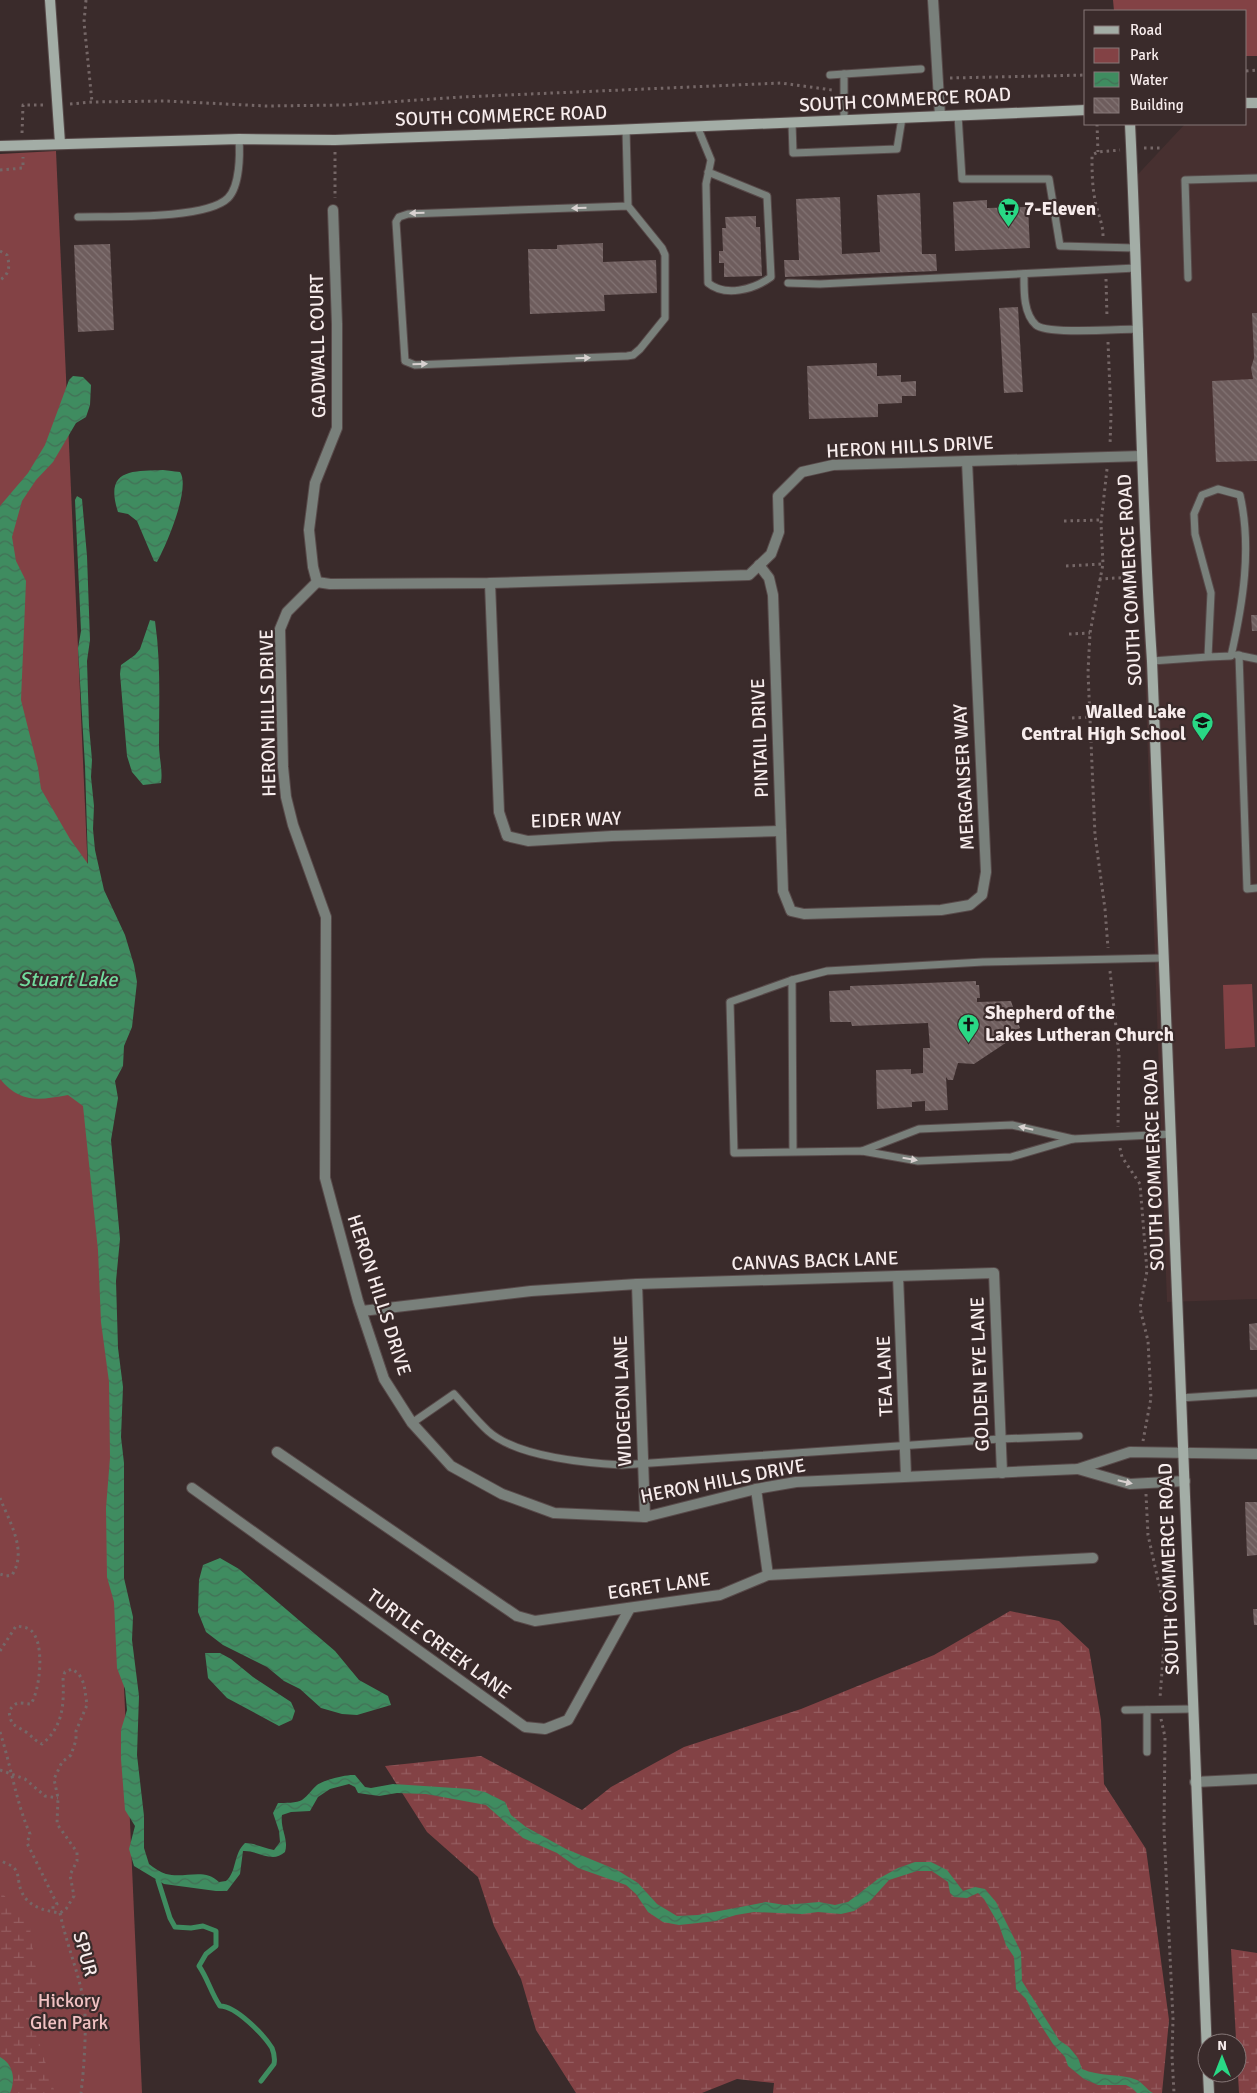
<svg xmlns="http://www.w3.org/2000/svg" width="1257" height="2093" font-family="Signika,sans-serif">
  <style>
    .built { fill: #473030 }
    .green { fill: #834245 }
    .wetland { fill: url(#wetland-marsh) }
    .water { fill: url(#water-waves) }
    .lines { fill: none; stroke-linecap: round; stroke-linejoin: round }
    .stream { stroke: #3f8c60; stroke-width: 5 }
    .building { fill: url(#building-back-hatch) }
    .lane-casing { stroke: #584a4a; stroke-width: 9 }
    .street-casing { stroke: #584a4a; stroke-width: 12 }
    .secondary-casing { stroke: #584a4a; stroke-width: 12 }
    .path { stroke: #756767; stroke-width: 3; stroke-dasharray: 2.5 4; stroke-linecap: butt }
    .lane { stroke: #79807b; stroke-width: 7 }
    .street { stroke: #79807b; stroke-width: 10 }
    .secondary { stroke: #a3ada6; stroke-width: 10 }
    .oneway { fill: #d8d1d0 }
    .labels { text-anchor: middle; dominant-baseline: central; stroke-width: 4.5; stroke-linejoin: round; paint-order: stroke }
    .street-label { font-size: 19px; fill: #f7ecec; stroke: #3a2b2b }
    .poi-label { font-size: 19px; font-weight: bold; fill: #f7ecec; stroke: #3a2b2b; text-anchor: start }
    .park-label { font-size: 19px; fill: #f1c2c3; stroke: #3a2b2b }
    .water-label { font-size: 20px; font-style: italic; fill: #72db9d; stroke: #3a2b2b }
  </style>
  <defs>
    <pattern id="wetland-marsh" width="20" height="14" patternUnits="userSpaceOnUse" patternTransform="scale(1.25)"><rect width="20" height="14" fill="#834245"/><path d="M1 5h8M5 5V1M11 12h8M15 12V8" fill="none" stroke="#955d60"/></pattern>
    <pattern id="water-waves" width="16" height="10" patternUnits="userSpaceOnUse" patternTransform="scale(1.25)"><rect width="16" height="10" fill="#3f8c60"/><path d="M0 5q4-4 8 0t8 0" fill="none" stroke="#437056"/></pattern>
    <pattern id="building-back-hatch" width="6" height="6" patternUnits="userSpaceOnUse" patternTransform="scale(1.25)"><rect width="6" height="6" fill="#6e5d5d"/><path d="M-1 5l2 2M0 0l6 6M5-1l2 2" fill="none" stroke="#837474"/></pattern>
  </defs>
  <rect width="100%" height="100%" fill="#3a2b2b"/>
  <path class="built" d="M1257,102V1299L1167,1302L1128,185L1185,124H1246V103Z"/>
  <g class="green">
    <path d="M1113,0H1257V56H1246V11H1114Z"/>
    <path d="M56,151L142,2093H0V154Z"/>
    <path d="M1252,984L1255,1047L1225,1049L1223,985Z"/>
  </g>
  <g class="wetland">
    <path d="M1010,1611L1059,1621L1089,1649L1101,1720L1104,1784L1146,1849L1169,2020L1162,2093H773L774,2083L737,2079L702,2093H576L536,2030L521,1979L494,1926L478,1877L427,1832L385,1766L481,1756L582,1810L611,1787L684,1747L801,1709L934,1655Z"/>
    <path d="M0,1890L30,1928L42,2010L39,2042L55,2093H10C16,2079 13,2064 0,2057Z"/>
    <path d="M1231,1949L1257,1953V2093H1239Z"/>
  </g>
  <g class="water">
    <path d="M73,376L83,377L91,385L90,405L86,417L76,423L53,462L36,480L22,501L12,537L16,561L26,581L21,700L38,768L41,789L70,839L88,864L85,766L78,648L81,631L75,500L77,496L82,499L87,556L90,640L87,661L89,726L92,760L91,777L94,806L93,829L95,850L104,890L125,935L134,965L137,982L132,1027L124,1046L123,1066L115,1081L118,1098L111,1140L120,1239L116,1281L118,1348L123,1387L121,1437L124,1463V1578L133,1617L132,1640L139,1696L137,1755L144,1816V1848L149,1864C154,1868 160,1872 166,1874C185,1879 204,1867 219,1882L226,1881C237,1872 233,1854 245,1843C255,1843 263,1848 274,1850L280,1842L279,1831L273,1813L278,1803C285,1803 297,1803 302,1800C308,1796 312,1789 317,1785C324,1780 347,1774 355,1775L365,1787L371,1788L393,1784L470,1789L485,1792L505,1802L511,1815L526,1827L566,1849L617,1870L638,1883L657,1904L677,1916L698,1915L766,1902L785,1905L819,1902L835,1905L848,1902L878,1879L898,1868L915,1862H931L947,1870L963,1891L975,1887L985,1889L996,1902L1021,1952L1022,1981L1059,2040L1069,2047L1078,2058L1082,2069C1099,2077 1120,2073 1137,2080C1143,2083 1147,2090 1153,2093H1137L1132,2088L1126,2085H1098L1084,2079L1068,2066L1065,2057L1053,2044L1031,2010L1026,1999L1016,1989L1014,1957L1006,1945L999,1925L984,1899L978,1893L967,1898L954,1897L950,1893L948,1882L932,1871H917L889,1880L871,1900L854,1911L841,1914L818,1912L802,1914L754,1912L736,1915L716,1921L679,1925L663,1922L648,1912L636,1894L626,1885L578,1868L557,1853L523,1838L486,1805L426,1794L397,1793L379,1796L358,1793L355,1787L349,1784L330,1789L318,1797L310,1811L291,1812L282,1815C280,1829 289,1839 285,1852C272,1864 258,1850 243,1851L240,1874L227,1891H216L164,1884L134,1866L129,1849L135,1826L125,1810L121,1759V1730L127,1710L125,1689L117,1668L114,1602L107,1577L106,1508L110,1458L109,1382L101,1322L98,1250L83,1106L68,1095C39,1100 21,1104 0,1079V506L28,473L45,445L69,380Z"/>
    <path d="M163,470L180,472C191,488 166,546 157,562L154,561L137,521L128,514L118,512C104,469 132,471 163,470Z"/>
    <path d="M150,620L155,621C161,662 159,703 159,745C159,758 163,770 161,783L143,785L132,772L127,756L120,674L121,665L135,655L140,649Z"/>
    <path d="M220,1558L239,1569L335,1651L359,1680L388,1696L391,1705L357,1715L342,1714L321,1708L300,1689L284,1681L267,1667L223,1645L206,1632L198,1612L199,1580L203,1565Z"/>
    <path d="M205,1653H220L231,1659L253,1677L291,1702L295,1711L292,1720L279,1726L227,1698L208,1678Z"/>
    <path d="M0,2057C13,2064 16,2079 10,2093H0Z"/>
  </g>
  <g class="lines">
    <path class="stream" d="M158,1880L170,1918L175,1927L191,1928L203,1926L216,1931V1946L206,1954L199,1966C208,1979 211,1993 220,2006C236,2006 264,2035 272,2048C274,2053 275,2059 274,2064L261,2081"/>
  </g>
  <g class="building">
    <path d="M920,193L922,254H936L937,271L785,277L784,260H799L796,199L840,197L842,254L880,252L877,195Z"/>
    <path d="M987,200V208L1028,207L1030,248L955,251L953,202Z"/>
    <path d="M756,216V227H760L762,276L724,277V263H719V251H723L722,228H726L725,217Z"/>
    <path d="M603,243V262L656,260L657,293L604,295L605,311L530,314L528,249H557V245Z"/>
    <path d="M110,244L114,330L78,332L74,245Z"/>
    <path d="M1018,307L1023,392L1004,393L999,308Z"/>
    <path d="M1252,313H1257V461L1216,462L1212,381L1253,379L1251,368L1254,358Z"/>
    <path d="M877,363V376L901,375V382L916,381V396H902V403L878,404V417L809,419L807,366Z"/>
    <path d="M1251,615H1257V631H1252Z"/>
    <path d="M976,981V985H979L980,998H977V1002L1011,1001L1020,1028L1017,1030L1019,1034L974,1064L958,1063L953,1080H948L946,1077L948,1110L925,1111V1101L912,1102V1107L877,1109L876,1070L911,1069V1074L923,1073V1048H930L928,1023L852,1026L851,1022H830L829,991L850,990V986Z"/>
    <path d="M1257,1323V1350H1250L1249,1324Z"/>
    <path d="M1245,1502H1257V1555L1247,1556Z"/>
    <path d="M1253,1609H1257V1625H1254Z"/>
  </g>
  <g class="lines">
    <defs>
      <g id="lane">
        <path d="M830,75L844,74"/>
        <path d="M958,115L962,179H1049L1060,246L1135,248"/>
        <path d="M844,119V74L921,69"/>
        <path d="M792,123L793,153L897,149L902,118"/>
        <path d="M697,126L711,160L706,184L708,283C725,297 753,290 771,277L767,196L708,172"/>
        <path d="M626,129L628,206L662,248L665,255V318L640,349L633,355L627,356L415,365L405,361L396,222L399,217L408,214L628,206"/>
        <path d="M78,217C110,216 206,220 228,198C240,186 240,154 239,139"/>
        <path d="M1024,274C1024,290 1023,313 1036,325C1047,335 1121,329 1139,329"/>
        <path d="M1188,278L1185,180L1257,178"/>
        <path d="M788,283L820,284L1136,268"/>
        <path d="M1237,655L1257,659"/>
        <path d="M1239,655L1247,889L1257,888"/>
        <path d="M1152,661L1208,657L1211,593L1195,534L1194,514L1202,495L1218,489L1240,495C1252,548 1243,603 1231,656L1208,657"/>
        <path d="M1163,958L983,962L827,971L792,980L730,1002L734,1153L862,1151L918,1161L1011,1157L1073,1139L1171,1134"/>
        <path d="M792,980L793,1151"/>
        <path d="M862,1151L919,1129L1012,1125L1073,1139"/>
        <path d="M1180,1398L1257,1393"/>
        <path d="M412,1423L454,1394C465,1406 476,1420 488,1431C517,1457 586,1463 622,1465L1000,1439L1079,1436"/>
        <path d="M1125,1710L1193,1709"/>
        <path d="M1147,1710V1752"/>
      </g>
      <g id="street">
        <path d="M933,0L940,116"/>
        <path d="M333,210L337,324V428L315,483L309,530L313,567L317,582L330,584L490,583L749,575L771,554L779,532L778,496L802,472L833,465L1142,456"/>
        <path d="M759,565L769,578L773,595L783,891L791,911L804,914L941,910L970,905L982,895L986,872L967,461"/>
        <path d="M317,582L287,612L280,629L283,767L286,797L293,825L326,917L325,1178L358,1301L384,1379L412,1423L451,1466L502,1494L554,1513L645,1517L756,1489L796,1482L1078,1469L1130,1452L1257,1454"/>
        <path d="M490,583L499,812L507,836L528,841L612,836L781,831"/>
        <path d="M898,1276L906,1476"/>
        <path d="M637,1284L645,1517"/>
        <path d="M362,1311L531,1291L637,1284L994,1273L1002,1473"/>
        <path d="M277,1452L517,1616L535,1621L720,1595L768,1575L1093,1558"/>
        <path d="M1078,1469L1130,1484L1185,1481"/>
        <path d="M192,1488L525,1727L545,1729L568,1720L630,1608"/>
        <path d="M756,1489L768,1575"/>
        <path d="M1195,1782L1257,1779"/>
      </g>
      <g id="secondary">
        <path d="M50,0L60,143"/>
        <path d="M1246,103H1257"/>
        <path d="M1130,124C1139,303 1140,482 1152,661L1207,2054"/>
        <path d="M0,146L239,139L335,140L613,130L1086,110"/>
        <path d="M1208,2073L1209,2093"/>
      </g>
    </defs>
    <use href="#lane" class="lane-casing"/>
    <use href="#street" class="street-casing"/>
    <use href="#secondary" class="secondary-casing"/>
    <g class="path">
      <path d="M86,0L84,22L92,102"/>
      <path d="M1246,71L1257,70"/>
      <path d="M950,78L1086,75"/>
      <path d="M70,104L92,102L165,101L266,106L345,105L462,97L781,83L832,90"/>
      <path d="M1097,124L1098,152"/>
      <path d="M22,133L23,105H44"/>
      <path d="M1144,148H1163"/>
      <path d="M335,152V198"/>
      <path d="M0,170L23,168V157"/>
      <path d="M1103,236C1103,223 1097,212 1095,200C1092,185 1092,170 1092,155L1098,152L1120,150"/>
      <path d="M0,251L7,255C10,265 10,274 0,280"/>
      <path d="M1106,279L1107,318"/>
      <path d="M1108,342L1111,415L1110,445"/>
      <path d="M1107,469L1101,523L1103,564L1090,633L1088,672L1095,835L1105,909L1108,948"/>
      <path d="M1064,521L1101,520"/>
      <path d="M1066,566L1103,564"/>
      <path d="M1099,579L1134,577"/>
      <path d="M1069,634L1090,633"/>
      <path d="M1072,718L1090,717"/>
      <path d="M1110,971L1119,1055L1118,1127"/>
      <path d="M1120,1148L1122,1157L1140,1184L1147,1271L1140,1308L1148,1341L1151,1398L1143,1441"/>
      <path d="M1146,1494L1148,1535L1166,1616L1160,1698"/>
      <path d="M0,1498C9,1521 28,1551 12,1575L6,1576L0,1574"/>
      <path d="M0,1651L16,1626C23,1627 30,1627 34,1634C44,1649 40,1689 31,1704C19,1704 18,1699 9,1711C11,1727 14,1724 26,1732C32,1736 35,1741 42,1744C64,1726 64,1703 63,1677L65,1672L72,1669L79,1674L84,1684L87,1705L76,1731V1740L71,1755L62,1762L54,1779L58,1798L57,1824L77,1852V1861L70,1875L74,1896L66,1909L60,1913C40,1910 23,1905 19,1883C18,1877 18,1872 14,1868C10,1864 4,1863 0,1860"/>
      <path d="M1161,1719L1165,1737L1164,1829L1173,2019L1172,2056L1174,2093"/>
      <path d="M0,1732C11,1766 16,1802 30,1834L27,1843L57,1904L53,1906V1912"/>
      <path d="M0,1770L25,1779L45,1796L58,1798"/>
      <path d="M60,1913C66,1943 79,1973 84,2003C87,2026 84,2069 81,2093"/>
    </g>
    <use href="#lane" class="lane"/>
    <use href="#street" class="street"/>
    <use href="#secondary" class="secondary"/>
  </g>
  <defs><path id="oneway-solid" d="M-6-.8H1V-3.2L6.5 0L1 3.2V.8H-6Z" transform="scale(1.25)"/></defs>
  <g class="oneway">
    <use href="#oneway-solid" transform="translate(579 208) rotate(178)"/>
    <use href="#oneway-solid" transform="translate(417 213) rotate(179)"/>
    <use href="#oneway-solid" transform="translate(583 358) rotate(-2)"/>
    <use href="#oneway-solid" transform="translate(420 364) rotate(-1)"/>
    <use href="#oneway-solid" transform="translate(1026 1128) rotate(-167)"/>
    <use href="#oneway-solid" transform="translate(910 1159) rotate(10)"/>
    <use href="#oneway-solid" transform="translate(1125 1482) rotate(13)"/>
  </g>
  <defs>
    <symbol id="supermarket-pin" viewBox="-11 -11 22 30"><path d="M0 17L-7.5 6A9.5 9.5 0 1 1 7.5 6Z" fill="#29d885" stroke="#3a2b2b"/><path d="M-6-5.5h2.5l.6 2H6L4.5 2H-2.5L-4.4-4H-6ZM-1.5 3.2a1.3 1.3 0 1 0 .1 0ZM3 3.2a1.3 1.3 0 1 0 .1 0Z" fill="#111"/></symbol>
    <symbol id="school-pin" viewBox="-11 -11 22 30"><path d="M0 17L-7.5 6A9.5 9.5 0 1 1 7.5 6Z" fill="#29d885" stroke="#3a2b2b"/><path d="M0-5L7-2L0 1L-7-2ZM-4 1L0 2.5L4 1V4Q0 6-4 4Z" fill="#111"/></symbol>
    <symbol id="church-pin" viewBox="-11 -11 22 30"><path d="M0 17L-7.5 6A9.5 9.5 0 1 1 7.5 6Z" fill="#29d885" stroke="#3a2b2b"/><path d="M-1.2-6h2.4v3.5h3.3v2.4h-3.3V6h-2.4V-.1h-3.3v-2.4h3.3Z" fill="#111"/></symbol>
  </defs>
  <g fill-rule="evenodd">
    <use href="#supermarket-pin" x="996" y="196" width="25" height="34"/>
    <use href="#school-pin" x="1190" y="710" width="25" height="34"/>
    <use href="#church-pin" x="956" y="1012" width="25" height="34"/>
  </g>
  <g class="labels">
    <g class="street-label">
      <text transform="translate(905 100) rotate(-3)">SOUTH COMMERCE ROAD</text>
      <text transform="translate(501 116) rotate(-2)">SOUTH COMMERCE ROAD</text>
      <text transform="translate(318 346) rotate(-91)">GADWALL COURT</text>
      <text transform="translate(910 447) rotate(-3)">HERON HILLS DRIVE</text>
      <text transform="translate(1130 580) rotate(-93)">SOUTH COMMERCE ROAD</text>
      <text transform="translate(268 713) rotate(-91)">HERON HILLS DRIVE</text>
      <text transform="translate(760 738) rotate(-92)">PINTAIL DRIVE</text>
      <text transform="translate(964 777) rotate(-93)">MERGANSER WAY</text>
      <text transform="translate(576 820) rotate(-2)">EIDER WAY</text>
      <text transform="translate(1154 1165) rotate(-92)">SOUTH COMMERCE ROAD</text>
      <text transform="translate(815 1261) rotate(-2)">CANVAS BACK LANE</text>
      <text transform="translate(379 1295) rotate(72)">HERON HILLS DRIVE</text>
      <text transform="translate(980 1374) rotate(-92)">GOLDEN EYE LANE</text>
      <text transform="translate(885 1376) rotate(-92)">TEA LANE</text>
      <text transform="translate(623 1401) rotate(-92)">WIDGEON LANE</text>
      <text transform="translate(723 1481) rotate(-11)">HERON HILLS DRIVE</text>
      <text transform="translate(1169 1569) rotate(-92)">SOUTH COMMERCE ROAD</text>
      <text transform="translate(659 1586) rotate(-8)">EGRET LANE</text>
      <text transform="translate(439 1644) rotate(36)">TURTLE CREEK LANE</text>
      <text transform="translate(85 1954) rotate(74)">SPUR</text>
    </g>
    <g class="poi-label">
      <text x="1024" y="209">7-Eleven</text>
      <text x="1186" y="712" text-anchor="end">Walled Lake<tspan x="1186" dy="22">Central High School</tspan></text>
      <text x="985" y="1013">Shepherd of the<tspan x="985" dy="22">Lakes Lutheran Church</tspan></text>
    </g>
    <g class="park-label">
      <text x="69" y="2001">Hickory<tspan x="69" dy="22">Glen Park</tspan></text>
    </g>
    <g class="water-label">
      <text x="68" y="979">Stuart Lake</text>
    </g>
  </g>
  <rect x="1084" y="10" width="162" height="115" fill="#3a2b2b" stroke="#867878"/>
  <rect x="1094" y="26" width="25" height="8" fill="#a3ada6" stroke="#867878"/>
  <text x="1130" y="35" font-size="15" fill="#f7ecec">Road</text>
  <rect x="1094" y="48" width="25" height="15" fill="#834245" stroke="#867878"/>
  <text x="1130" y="60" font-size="15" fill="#f7ecec">Park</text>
  <rect x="1094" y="72" width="25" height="15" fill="url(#water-waves)" stroke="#867878"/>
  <text x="1130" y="85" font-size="15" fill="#f7ecec">Water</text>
  <rect x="1094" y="98" width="25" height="15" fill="url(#building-back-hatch)" stroke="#867878"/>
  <text x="1130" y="110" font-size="15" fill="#f7ecec">Building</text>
  <g transform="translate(1222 2058)"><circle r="24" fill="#3a2b2b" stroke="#867878"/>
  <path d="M0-4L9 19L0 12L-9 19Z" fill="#29d885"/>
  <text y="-8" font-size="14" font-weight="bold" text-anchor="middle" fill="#f7ecec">N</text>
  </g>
</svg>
